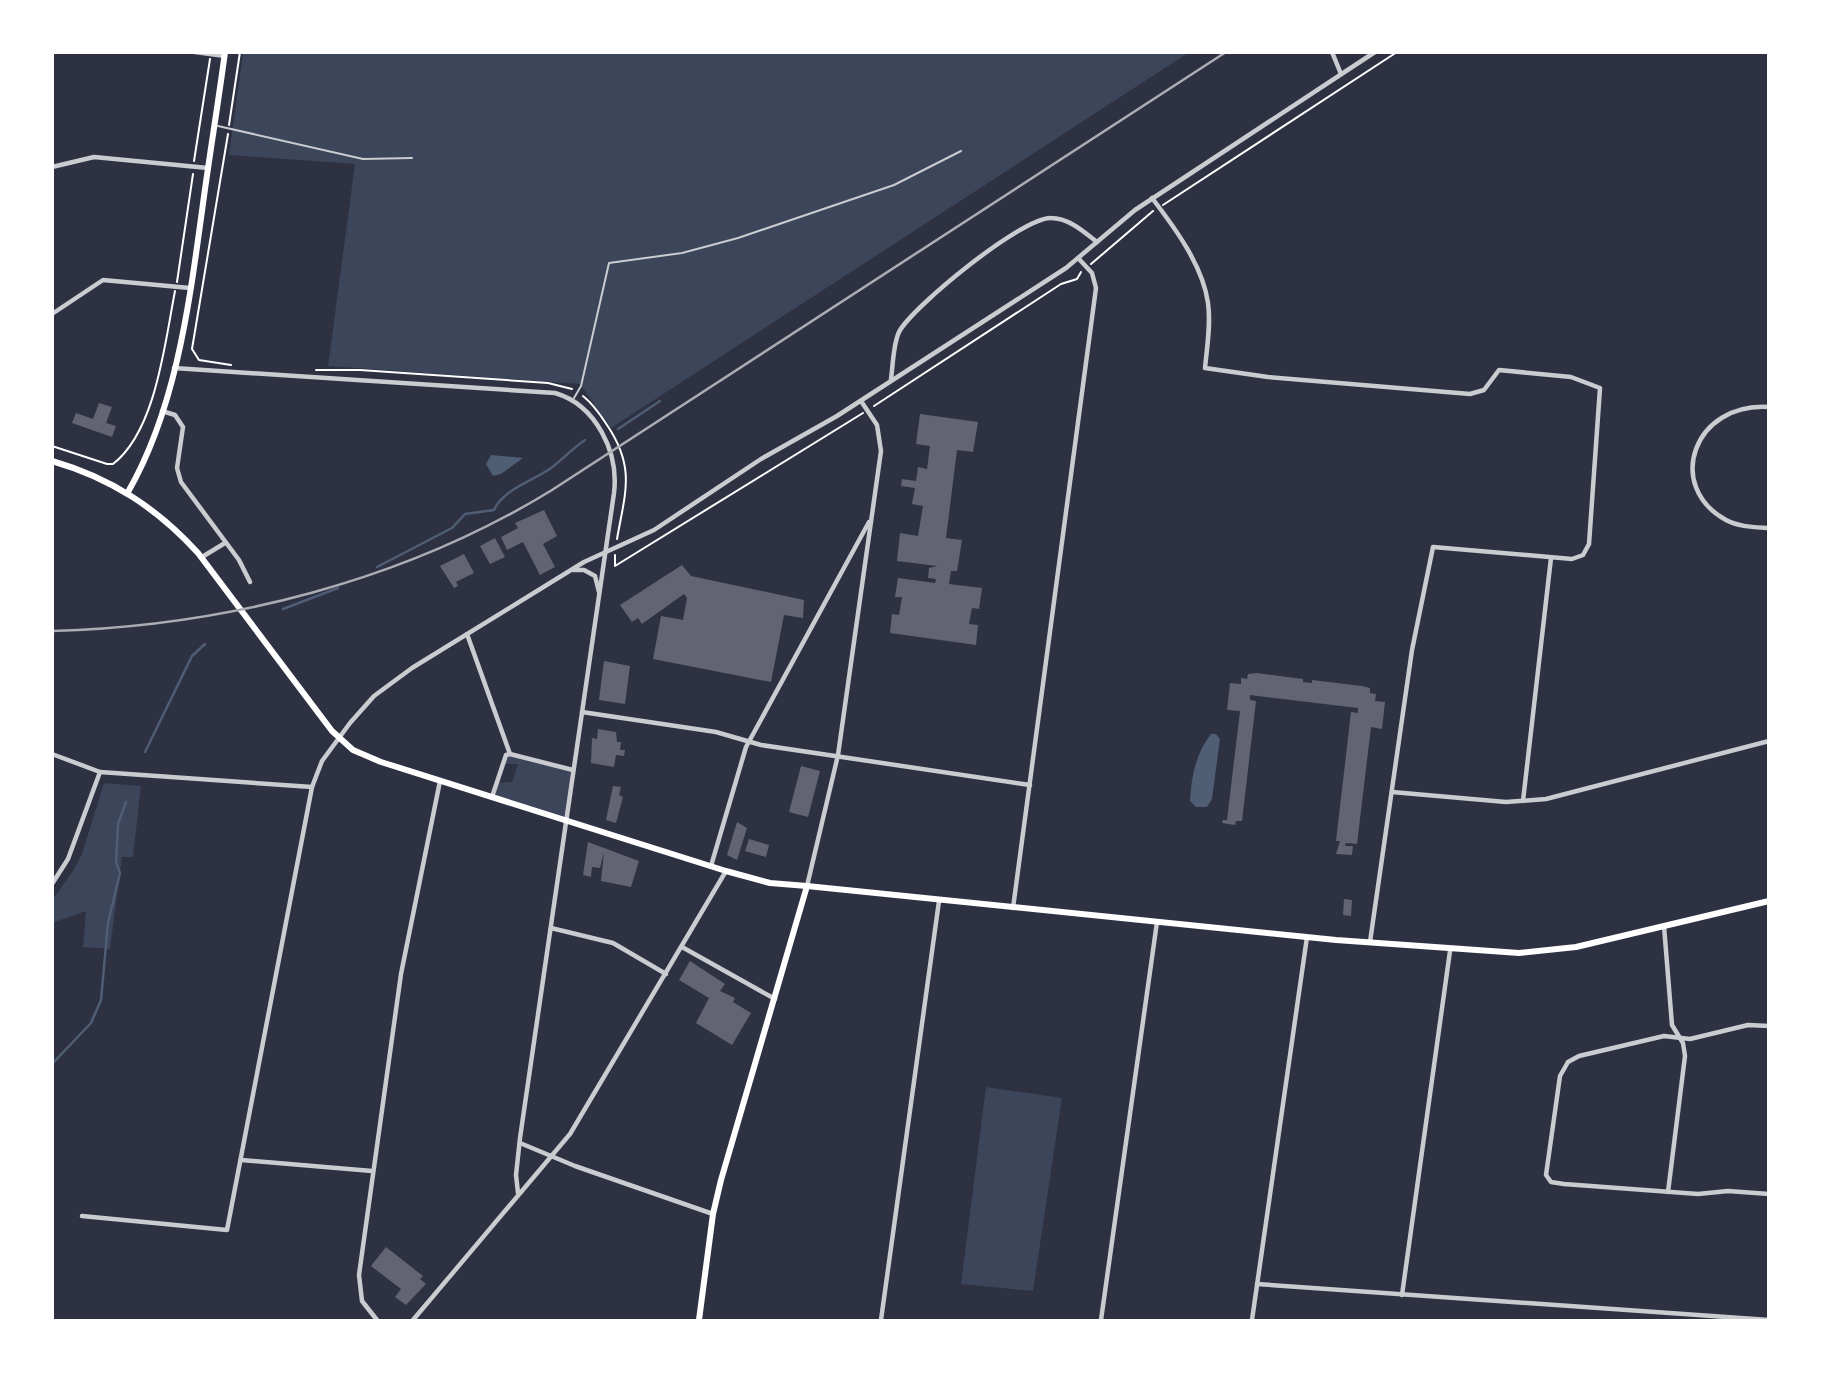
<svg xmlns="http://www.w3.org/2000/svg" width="1821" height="1373" font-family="Literata,serif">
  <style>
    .green { fill: #3c4559 }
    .water { fill: #4f5d75 }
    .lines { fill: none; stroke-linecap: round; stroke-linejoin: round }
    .stream { stroke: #4f5d75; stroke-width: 2.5 }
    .building { fill: #626471 }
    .path { stroke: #fff; stroke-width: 2 }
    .service { stroke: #caccd0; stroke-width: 2 }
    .minor { stroke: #caccd0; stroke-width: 4.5 }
    .secondary { stroke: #fff; stroke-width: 6 }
    .primary { stroke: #fff; stroke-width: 6 }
    .rail { stroke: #abadb3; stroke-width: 2.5 }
  </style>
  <rect width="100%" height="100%" fill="#2d3142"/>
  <g class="green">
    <path d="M243,53H1188L611,428L580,384L328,366L355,164L229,155Z"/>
    <path d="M514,753L573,770L567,821L492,797L497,783L512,782L518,764H503L506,755Z"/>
    <path d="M104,783L141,786L133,857H122L110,949L83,947L86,911L52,923L53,899L73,871L82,854Z"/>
    <path d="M986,1087L1062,1098L1033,1291L961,1284Z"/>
  </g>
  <g class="water">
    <path d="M491,455L523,458L501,474L493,476L486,464Z"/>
    <path d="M1211,734H1216L1220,739L1212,799L1207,807H1196L1190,801C1191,777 1196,753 1211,734Z"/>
  </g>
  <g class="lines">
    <g class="stream">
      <path d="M618,429L660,401"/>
      <path d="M377,567L452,528L465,514L494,510C503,489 535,480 551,468C563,459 573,448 585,440"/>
      <path d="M283,609L338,588"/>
      <path d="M145,752L192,656L205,644"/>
      <path d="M52,1064L91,1023L101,1000L108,923L120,873L116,862L118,824L126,802"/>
    </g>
  </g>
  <g class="building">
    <path d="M99,403L112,407L106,423L116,426L112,437L72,423L76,413L93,419Z"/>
    <path d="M920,414L978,422L973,452L957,450L946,538L962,540L957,571H951L949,584L982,588L979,609L972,608L969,624L978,625L976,645L890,633L892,614L899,615L902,597H895L898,578L935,583L936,579L928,578L929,568L937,566L897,561L900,533L918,536L923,506L912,504L915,488L901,486L902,479L916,481L918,467L927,469L930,446L916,444Z"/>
    <path d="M544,510L557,536L543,544L555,567L540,575L523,542L507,550L501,537L518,528L515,523Z"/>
    <path d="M495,538L505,557L490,564L480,546Z"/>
    <path d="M464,554L474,573L456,582L458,586L454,588L440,566Z"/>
    <path d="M682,565L691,576L804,600L803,618L784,615L771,682L653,659L661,616L683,620L687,598L684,594L642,624L638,618L632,622L620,605Z"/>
    <path d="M604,661L630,666L625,704L599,700Z"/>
    <path d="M1257,673L1303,679V682L1312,683V680L1362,686L1370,688V693L1376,694L1375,701L1385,702L1382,729L1371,727L1357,844L1346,843L1345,846H1353L1352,855L1336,854L1340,841H1336L1351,712L1358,713V708L1250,695V700L1256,701L1242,821H1236L1235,825L1222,823L1223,820H1227L1240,711L1227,710L1230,683L1241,684V678L1247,679L1248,674Z"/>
    <path d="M598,729L616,732L617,742H621L620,750H625L624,756L616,755L614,767L591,763L592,738L597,739Z"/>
    <path d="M801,766L820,771L808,817L789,812Z"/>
    <path d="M613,786L621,787L619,795L623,797L616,823L606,820Z"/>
    <path d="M737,822L747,828L737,860L727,855Z"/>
    <path d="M749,839L769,845L766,857L745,851Z"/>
    <path d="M588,842L639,861L631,887L601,881L604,852L600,868L592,867L591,877L583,875Z"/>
    <path d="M1344,899L1352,900L1351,916L1343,915Z"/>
    <path d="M690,961L725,984L720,991L735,998L733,1002L751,1013L732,1045L696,1023L709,998L679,980Z"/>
    <path d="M386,1247L423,1276L420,1279L426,1284L406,1305L395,1297L401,1289L371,1266Z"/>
  </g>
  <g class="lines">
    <g class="path">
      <path d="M229,125L240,52"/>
      <path d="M228,134L192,349L199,360L231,365"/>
      <path d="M194,161L210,59"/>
      <path d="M1163,205L1397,52"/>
      <path d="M1091,264L1153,211"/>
      <path d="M177,282L193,174"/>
      <path d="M316,370H360L548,383L572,389"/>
      <path d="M583,396C593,404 600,414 607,425C636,468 625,493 617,539"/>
      <path d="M874,406L1061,284L1077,279L1081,272"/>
      <path d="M52,446L107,464H113C156,431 165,342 175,291"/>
      <path d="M615,555V566L863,413"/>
    </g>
    <g class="service">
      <path d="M218,126L363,159L412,158"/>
      <path d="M574,398L581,386L609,263L682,253L738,238L894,185L961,151"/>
    </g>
    <g class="minor">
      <path d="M195,52L225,56"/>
      <path d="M1332,52L1341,74"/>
      <path d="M52,167L94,157L208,168"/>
      <path d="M1152,198C1175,228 1203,266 1208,303C1211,324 1207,347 1205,368L1268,377L1470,394L1484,390L1499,370L1571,377L1600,388L1589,544L1583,555L1572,559L1433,547L1412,650L1370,942"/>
      <path d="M52,314L103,280L190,288"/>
      <path d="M174,368L555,393C596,405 619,452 614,493L520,1138L516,1175L518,1193"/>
      <path d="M891,379C893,365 893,345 899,332C912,307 1022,217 1051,218C1069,218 1084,232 1097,242"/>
      <path d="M1769,407C1694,402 1664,486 1726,520C1739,527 1754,527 1769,528"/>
      <path d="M162,411L175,415L183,427L177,468L181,482L239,560L250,582"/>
      <path d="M202,557L225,543"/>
      <path d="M573,570H584L595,576L599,592"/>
      <path d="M467,634L510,754"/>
      <path d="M582,712L716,732L761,745L1030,785"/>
      <path d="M52,754L100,772L312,787"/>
      <path d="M1392,792L1506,802L1546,799L1769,741"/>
      <path d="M492,797L506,755L510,754L573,770"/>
      <path d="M1523,801L1551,558"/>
      <path d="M711,866L746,747L869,522"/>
      <path d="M52,884L68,859L100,772"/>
      <path d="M807,886L838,755L881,451L877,425L861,401"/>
      <path d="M1013,908L1096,288L1092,273L1079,259"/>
      <path d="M1664,926L1672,1025L1683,1043L1685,1056L1668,1192"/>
      <path d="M551,928L613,943L666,974"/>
      <path d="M682,947L775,999"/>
      <path d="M1769,1026L1748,1025L1690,1039L1664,1036L1579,1056L1568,1062L1560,1076L1546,1175L1551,1182L1564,1184L1698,1194L1728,1191L1769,1194"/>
      <path d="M520,1143L575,1166L713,1214"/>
      <path d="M241,1160L372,1171"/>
      <path d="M82,1216L227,1230L312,787L322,761L350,723L374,696L412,668L584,562L654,530L761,459L837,416L1066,268L1135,210L1375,52"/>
      <path d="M1257,1284L1769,1320"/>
      <path d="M1402,1295L1450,951"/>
      <path d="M377,1320L362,1301L359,1275L401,974L440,781"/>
      <path d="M413,1320L570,1134L726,871"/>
      <path d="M881,1320L939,901"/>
      <path d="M1101,1320L1157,922"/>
      <path d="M1252,1320L1307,937"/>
    </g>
    <path class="secondary" d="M807,886L1336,940L1519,953L1576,947L1769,901"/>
    <g class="primary">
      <path d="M52,461C111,478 157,508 198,553L332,731L353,750L381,762L726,871L770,883L807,886L721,1180L713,1214L699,1320"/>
      <path d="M128,492C176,409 189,305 202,211C209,158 218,105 225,52"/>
    </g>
    <path class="rail" d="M52,631C226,626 404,581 552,490L1226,52"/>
  </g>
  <rect width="1821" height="1373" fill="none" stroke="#ffffff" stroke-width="108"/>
</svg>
